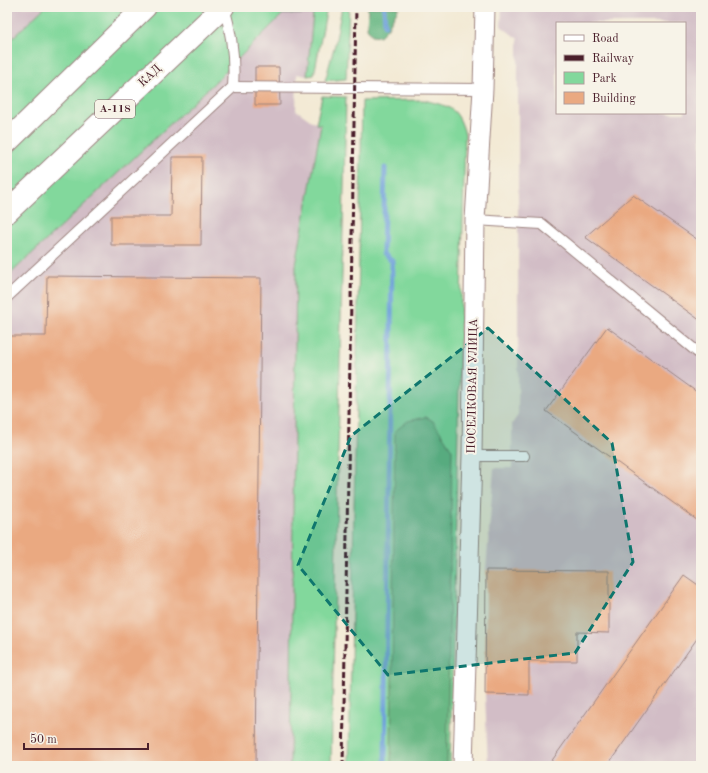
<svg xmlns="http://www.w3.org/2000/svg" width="708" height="773" font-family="'Old Standard TT',serif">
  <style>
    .industrial { fill: #d2bdc6; fill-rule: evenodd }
    .green { fill: #82d89c; stroke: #667c64 }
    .forest { fill: #69b884; stroke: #5a6c58 }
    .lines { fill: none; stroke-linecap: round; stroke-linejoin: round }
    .stream { stroke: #6ea1da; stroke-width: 5 }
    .building { fill: #eaa981 }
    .service-casing { stroke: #9e8480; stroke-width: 12 }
    .minor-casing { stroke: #9e8480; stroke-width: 21 }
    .motorway-casing { stroke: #9e8480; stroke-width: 24 }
    .service { stroke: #fff; stroke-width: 10 }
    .minor { stroke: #fff; stroke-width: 19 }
    .motorway { stroke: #fff; stroke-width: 22 }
    .rail { stroke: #4a1f2b; stroke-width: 3; stroke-dasharray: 6 3; stroke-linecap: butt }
    .marked { fill: #0f766e; fill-opacity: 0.2; stroke: #0f766e; stroke-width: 3; stroke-dasharray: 8 5; stroke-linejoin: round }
    .labels { text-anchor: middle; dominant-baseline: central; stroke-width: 4; stroke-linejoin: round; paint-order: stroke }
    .shield { fill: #f7f3e8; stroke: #7e5f64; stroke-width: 1 }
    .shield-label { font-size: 11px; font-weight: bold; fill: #4a1f2b }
    .street-label { font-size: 12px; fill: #4a1f2b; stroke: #f7f3e8 }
  </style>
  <rect width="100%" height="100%" fill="#f7f3e8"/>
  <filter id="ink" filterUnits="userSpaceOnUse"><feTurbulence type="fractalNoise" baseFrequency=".025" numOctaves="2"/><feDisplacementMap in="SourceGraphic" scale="8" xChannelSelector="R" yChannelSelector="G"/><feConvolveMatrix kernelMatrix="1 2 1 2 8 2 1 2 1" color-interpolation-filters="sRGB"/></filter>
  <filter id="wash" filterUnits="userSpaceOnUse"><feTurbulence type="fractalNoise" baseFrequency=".012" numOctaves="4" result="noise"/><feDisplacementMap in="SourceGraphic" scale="16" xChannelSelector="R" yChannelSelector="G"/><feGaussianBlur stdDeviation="0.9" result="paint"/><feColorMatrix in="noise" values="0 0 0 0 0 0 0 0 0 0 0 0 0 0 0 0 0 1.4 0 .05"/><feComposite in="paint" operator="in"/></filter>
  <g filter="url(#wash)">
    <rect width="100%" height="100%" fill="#f3ead5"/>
    <g class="industrial">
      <path d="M7,7H45L7,43Z"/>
      <path d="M502,7H701V766H488L485,694L486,570L494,468H512V424L518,415V39L501,26ZM557,23H685V113H557Z"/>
      <path d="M283,14H313L307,76L297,74L296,110L313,122L321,125L296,265L290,766H7V277L214,83Z"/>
    </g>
    <g class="green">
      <path d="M45,7H327L314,75L307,76L313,14H283L214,83L7,277V43Z"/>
      <path d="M342,7H349L346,79L325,81L335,44Z"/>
      <path d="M322,96L346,97L331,766H290L296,265L321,125L316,124Z"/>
      <path d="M424,100C450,107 457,106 465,134L450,766H349L362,101Z"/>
    </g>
    <g class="forest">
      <path d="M368,7H399L387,29L380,36L372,35L367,28Z"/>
      <path d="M426,417L433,421L452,450L447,766H391L395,431L408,421Z"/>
    </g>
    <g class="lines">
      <g class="stream">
        <path d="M384,7L385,25"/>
        <path d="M385,766L392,261L383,254L385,168"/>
      </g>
    </g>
    <g id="blocks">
      <g class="building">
        <path d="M255,67H279L280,105H255Z"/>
        <path d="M172,157H202L201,245H111V216H171Z"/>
        <path d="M633,195L701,242V321L585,237Z"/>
        <path d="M47,276L261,278L256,766H7V336H46Z"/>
        <path d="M607,327L701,395V523L546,411Z"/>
        <path d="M486,570L609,571V633L577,632V661H529V695L485,694Z"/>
        <path d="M684,575L701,587V633L607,766H548Z"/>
      </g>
    </g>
  </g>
  <g filter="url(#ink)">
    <use href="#blocks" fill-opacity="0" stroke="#9e8480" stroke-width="1"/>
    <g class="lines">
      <defs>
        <g id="service">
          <path d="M233,87L483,89"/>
          <path d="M475,220L542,224L701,355"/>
          <path d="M7,297L233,87C235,59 232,34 224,7"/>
          <path d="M472,456H524"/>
        </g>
        <path id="minor" d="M463,766L472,456L475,220L483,89L485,7"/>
        <g id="motorway">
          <path d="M7,142L145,7"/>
          <path d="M7,212L223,7"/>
        </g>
      </defs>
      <use href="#service" class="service-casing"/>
      <use href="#minor" class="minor-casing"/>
      <use href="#motorway" class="motorway-casing"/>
      <use href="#service" class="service"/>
      <use href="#minor" class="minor"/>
      <use href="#motorway" class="motorway"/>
      <path class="rail" d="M343,766L356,7"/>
    </g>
  </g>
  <path class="marked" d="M488,328L612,443L633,562L575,653L388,675L298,565L351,436Z"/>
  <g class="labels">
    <rect class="shield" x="95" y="100" width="40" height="18" rx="3"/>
    <g class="shield-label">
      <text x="115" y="109">А-118</text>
    </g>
    <g class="street-label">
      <text transform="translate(150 76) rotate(-43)">КАД</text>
      <text transform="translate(473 386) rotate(-89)">ПОСЕЛКОВАЯ УЛИЦА</text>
    </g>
  </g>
  <rect width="708" height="773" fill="none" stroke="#f7f3e8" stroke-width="24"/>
  <rect x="556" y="22" width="130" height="92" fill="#f7f3e8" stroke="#b29e9c"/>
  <rect x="564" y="35" width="20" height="6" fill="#ffffff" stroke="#b29e9c"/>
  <text x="592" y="42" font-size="12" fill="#4a1f2b">Road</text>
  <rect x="564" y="55" width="20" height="6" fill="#4a1f2b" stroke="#b29e9c"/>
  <text x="592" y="62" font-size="12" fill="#4a1f2b">Railway</text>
  <rect x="564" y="72" width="20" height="12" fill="#82d89c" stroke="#b29e9c"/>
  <text x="592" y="82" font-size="12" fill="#4a1f2b">Park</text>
  <rect x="564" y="92" width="20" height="12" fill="#eaa981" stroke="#b29e9c"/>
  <text x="592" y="102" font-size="12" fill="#4a1f2b">Building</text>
  <path d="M24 743v6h124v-6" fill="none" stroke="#4a1f2b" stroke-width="2"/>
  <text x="30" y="743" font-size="12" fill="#4a1f2b" stroke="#f7f3e8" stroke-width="3" paint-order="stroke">50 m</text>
</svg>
